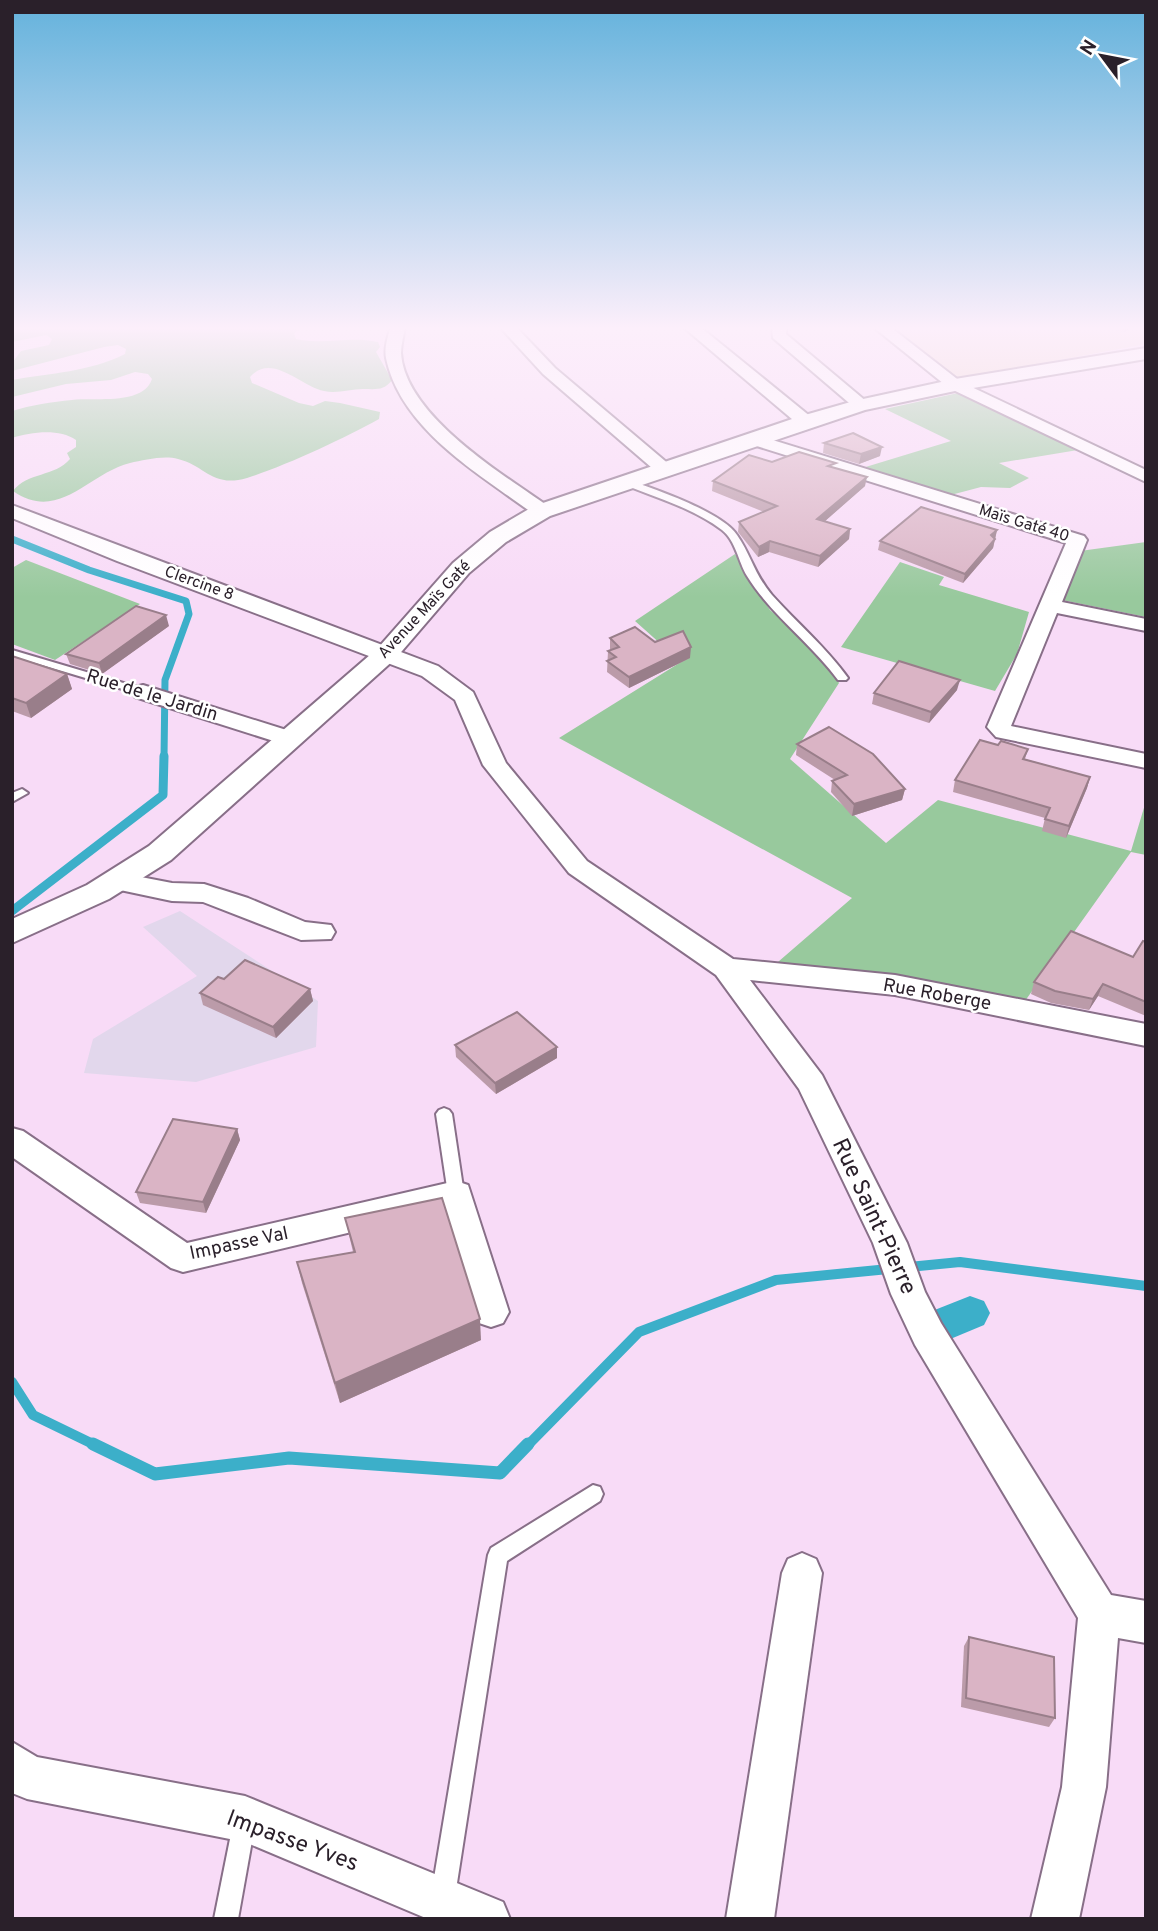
<svg xmlns="http://www.w3.org/2000/svg" width="1158" height="1931" font-family="Overpass,sans-serif">
  <style>
    .industrial { fill: #ecd7c9 }
    .education { fill: #e2d7ec }
    .green { fill: #98c99d }
    .lines { fill: none; stroke-linecap: round; stroke-linejoin: round }
    .stream-far3 { stroke: #3cafc9; stroke-width: 7 }
    .stream-far2 { stroke: #3cafc9; stroke-width: 9 }
    .stream-far1 { stroke: #3cafc9; stroke-width: 10 }
    .stream { stroke: #3cafc9; stroke-width: 13 }
    .canal { fill: #3cafc9; fill-rule: evenodd }
    .service-casing { stroke: #886f88; stroke-width: 4 }
    .minor-casing { stroke: #886f88; stroke-width: 4 }
    .tertiary-casing { stroke: #886f88; stroke-width: 4 }
    .service { fill: #fff; fill-rule: evenodd }
    .minor { fill: #fff; fill-rule: evenodd }
    .tertiary { fill: #fff; fill-rule: evenodd }
    .wall { fill: #bb9ba9 }
    .shaded-wall { fill: #997e8a }
    .building { fill: #dab4c5; stroke: #997e8a; stroke-width: 2 }
    .labels { text-anchor: middle; dominant-baseline: central; stroke-width: 5; stroke-linejoin: round; paint-order: stroke }
    .far-street-label { font-size: 16px; fill: #2a202a; stroke: #fff }
    .street-label { font-size: 19px; fill: #2a202a; stroke: #fff }
    .near-street-label { font-size: 23px; fill: #2a202a; stroke: #fff }
  </style>
  <rect width="100%" height="100%" fill="#f8dbf7"/>
  <path class="industrial" d="M873,326H1146V344L946,381Z"/>
  <path class="education" d="M180,911L318,1001L316,1047L196,1082L84,1073L93,1039L197,976L143,927Z"/>
  <g class="green">
    <path d="M12,326H300L294,334L296,339C323,345 350,336 378,342L380,347L376,352L392,380C384,391 376,389 363,389C350,389 337,394 324,391C301,387 272,352 250,377L252,383L299,403L313,406L325,401L340,403L380,412L379,419C345,438 285,466 247,478C212,488 206,466 178,459C164,455 144,460 130,463C87,474 59,523 13,491C27,472 55,477 70,459L67,453L76,447V440C59,428 31,432 12,438V411C31,405 52,402 72,400C93,397 143,406 152,379L148,374L135,372L111,380L66,384L12,397V380C51,373 89,372 125,354L126,349L118,345L104,347L12,371V363L21,351L49,345L52,339L46,335L12,342Z"/>
    <path d="M958,393L1084,449L999,463L1029,478L1010,488L981,487L947,496L859,469L951,441L885,409Z"/>
    <path d="M1146,542V617L1062,600L1080,551Z"/>
    <path d="M735,554L770,610L825,657L839,683L790,759L886,843L938,800L1131,851L1146,801V855L1131,852L1020,1008L771,968L852,898L559,738L681,662L635,621Z"/>
    <path d="M26,560L140,604L55,660L12,644V568Z"/>
    <path d="M900,562L944,577L939,585L1029,612L1017,654L995,691L841,647Z"/>
  </g>
  <g class="lines">
    <path class="stream-far3" d="M12,539L89,570L186,601L189,614L165,680L164,758"/>
    <path class="stream-far2" d="M12,911L163,795L164,756"/>
    <g class="stream-far1">
      <path d="M12,1382L33,1415L97,1446"/>
      <path d="M527,1446L639,1332L776,1280L960,1262L1146,1286"/>
    </g>
    <path class="stream" d="M93,1444L155,1474L289,1458L500,1473L528,1444"/>
    <path class="canal" d="M970,1296L984,1301L990,1313L984,1325L936,1345L922,1339L916,1327L922,1315Z"/>
    <defs>
      <g id="service">
        <path d="M628,480C655,489 722,512 737,535C751,555 754,574 772,595C797,623 826,647 848,678L846,680H838C811,643 771,615 747,576C738,561 736,541 722,530C693,508 657,498 625,485V481Z"/>
        <path d="M12,650L147,690L149,692L147,694H139L12,656Z"/>
        <path d="M22,789L28,793L12,802V793Z"/>
        <path d="M444,1108L449,1110L452,1114L464,1194L462,1199L456,1201L450,1199L448,1194L436,1114L439,1110Z"/>
        <path d="M593,1485L600,1487L603,1494L600,1501L507,1561L455,1896L451,1904L443,1908L435,1904L431,1896L488,1555L491,1548Z"/>
        <path d="M244,1813L252,1816L255,1824L238,1919H214L233,1824L236,1816Z"/>
      </g>
      <g id="minor">
        <path d="M391,326H405C404,335 401,344 401,353C405,416 503,474 549,507L551,511L549,515H535C481,475 401,430 386,358C384,348 388,336 391,326Z"/>
        <path d="M499,326H515L555,368L671,466L674,470L671,474H659L543,374Z"/>
        <path d="M682,326H699L811,417L813,421L811,425H799Z"/>
        <path d="M772,326H786V334L867,402V408H855L773,338Z"/>
        <path d="M872,326H889L961,382L1146,470V482L949,388Z"/>
        <path d="M753,434L1084,536L1087,540L1062,602L1146,619V631L1057,613L1011,726L1146,754V768L996,737L987,727L1066,543L747,443L744,439Z"/>
        <path d="M12,505L438,666L473,692L506,763L587,861L733,959L895,975L1146,1024V1046L895,995L750,980L822,1075L907,1243L925,1292L941,1323L1111,1595L1146,1601V1643L1118,1638L1106,1787L1079,1919H1031L1062,1787L1078,1618L915,1345L891,1294L873,1243L799,1089L716,975L569,873L483,765L455,700L422,676L117,561L12,518Z"/>
        <path d="M143,685L299,734L303,739L299,744H283L135,697L132,692L135,687Z"/>
        <path d="M115,872L172,883L204,884L248,898L305,922L331,925L335,932L331,939L301,940L203,902L172,901L106,887L102,881L106,875Z"/>
        <path d="M12,1128L23,1131L187,1243L456,1181L468,1185L509,1312L503,1323L491,1327L479,1323L444,1210L183,1272L171,1268L12,1157Z"/>
        <path d="M802,1553L816,1559L822,1573L774,1919H726L782,1573L788,1559Z"/>
        <path d="M12,1742L37,1757L245,1796L503,1902L510,1919H428L245,1842L27,1799L12,1793Z"/>
      </g>
      <path id="tertiary" d="M1146,348V359L955,391L865,410L550,516L506,542L469,573L396,658L171,860L109,899L12,943V919L87,885L149,846L378,648L453,563L490,532L534,506L798,417L854,401L955,379Z"/>
    </defs>
    <use href="#service" class="service-casing"/>
    <use href="#minor" class="minor-casing"/>
    <use href="#tertiary" class="tertiary-casing"/>
    <use href="#service" class="service"/>
    <use href="#minor" class="minor"/>
    <use href="#tertiary" class="tertiary"/>
  </g>
  <g class="wall">
    <path d="M1105,326H1137L1124,332Z"/>
    <path d="M824,443L880,456L859,464L823,453Z"/>
    <path d="M772,462L835,468L865,486L825,521L850,529L849,539L818,567L769,552L758,557L738,532L739,522L764,512L712,491L713,481Z"/>
    <path d="M997,530L993,548L963,583L878,550L880,541Z"/>
    <path d="M169,626L102,674L70,664L66,654Z"/>
    <path d="M610,638L655,642L690,658L629,688L607,672L608,651L611,650L610,649Z"/>
    <path d="M12,656L67,674L72,689L31,718L12,711Z"/>
    <path d="M957,690L929,723L872,704L874,693Z"/>
    <path d="M797,744L905,789L902,800L852,816L831,792L832,781L835,780L796,755Z"/>
    <path d="M1028,749L1025,759L1090,777L1087,788L1066,838L1042,831L1045,818L953,792L955,780Z"/>
    <path d="M1146,942V1016L1098,996L1089,1010L1051,1003L1031,994L1034,982L1133,957Z"/>
    <path d="M310,989L313,1001L276,1038L203,1005L200,993Z"/>
    <path d="M455,1045L557,1058L496,1094L456,1057Z"/>
    <path d="M237,1129L240,1140L206,1213L140,1203L136,1192Z"/>
    <path d="M345,1218L481,1340L340,1403L302,1283L297,1262L353,1252Z"/>
    <path d="M969,1637L1055,1718L1049,1727L961,1707L964,1646Z"/>
  </g>
  <g class="shaded-wall">
    <path d="M1125,326H1137L1124,332Z"/>
    <path d="M882,447L880,456L859,464L861,454Z"/>
    <path d="M867,477L865,486L816,529L817,519Z"/>
    <path d="M850,529L849,539L818,567L820,556Z"/>
    <path d="M997,530L993,548L963,583L965,574L991,535Z"/>
    <path d="M770,541L769,552L758,557L759,547Z"/>
    <path d="M166,615L169,626L102,674L99,663Z"/>
    <path d="M691,647L690,658L629,688V677Z"/>
    <path d="M67,674L72,689L31,718L26,703Z"/>
    <path d="M960,680L957,690L929,723L931,712Z"/>
    <path d="M1090,777L1087,788L1066,838L1069,826Z"/>
    <path d="M905,789L902,800L852,816L854,804Z"/>
    <path d="M1103,984L1098,996L1089,1010L1093,999Z"/>
    <path d="M310,989L313,1001L276,1038L273,1027Z"/>
    <path d="M557,1047V1058L496,1094L495,1083Z"/>
    <path d="M237,1129L240,1140L206,1213L203,1202Z"/>
    <path d="M480,1319L481,1340L340,1403L335,1383Z"/>
  </g>
  <g class="building">
    <path d="M853,433L882,447L861,454L824,443Z"/>
    <path d="M799,452L836,463L828,466L867,477L817,519L850,529L820,556L770,541L759,547L739,522L777,506L713,481L749,455L772,462Z"/>
    <path d="M921,507L997,530L991,535L995,539L965,574L880,541Z"/>
    <path d="M136,606L166,615L99,663L66,654Z"/>
    <path d="M635,627L655,642L683,631L691,647L629,677L607,661L616,657L608,651L619,647L610,638Z"/>
    <path d="M12,656L67,674L26,703L12,698Z"/>
    <path d="M899,661L960,680L931,712L874,693Z"/>
    <path d="M829,727L873,754L905,789L854,804L832,781L847,775L797,744Z"/>
    <path d="M980,740L998,745L1001,741L1028,749L1023,759L1090,777L1069,826L1045,819L1050,808L955,780Z"/>
    <path d="M1071,931L1133,957L1143,941L1146,942V1002L1103,984L1093,999L1055,991L1034,982Z"/>
    <path d="M245,960L310,989L273,1027L200,993L218,977L224,979Z"/>
    <path d="M517,1012L557,1047L495,1083L455,1045Z"/>
    <path d="M173,1119L237,1129L203,1202L136,1192Z"/>
    <path d="M442,1198L480,1319L335,1383L297,1262L355,1252L345,1218Z"/>
    <path d="M969,1637L1054,1657L1055,1718L966,1698Z"/>
  </g>
  <linearGradient id="sky" x2="0" y2="1"><stop stop-color="#63b2dc"/><stop offset="0.55" stop-color="#fceffb"/><stop offset="1" stop-color="#fceffb" stop-opacity="0"/></linearGradient>
  <rect width="1158" height="597" fill="url(#sky)"/>
  <g class="labels">
    <g class="far-street-label">
      <text transform="translate(1024 524) rotate(17)">Maïs Gaté 40</text>
      <text transform="translate(199 584) rotate(20)">Clercine 8</text>
      <text transform="translate(425 610) rotate(-47)">Avenue Maïs Gaté</text>
    </g>
    <g class="street-label">
      <text transform="translate(152 696) rotate(17)">Rue de le Jardin</text>
      <text transform="translate(937 995) rotate(10)">Rue Roberge</text>
      <text transform="translate(239 1244) rotate(-12)">Impasse Val</text>
    </g>
    <g class="near-street-label">
      <text transform="translate(873 1217) rotate(65)">Rue Saint-Pierre</text>
      <text transform="translate(292 1842) rotate(20)">Impasse Yves</text>
    </g>
  </g>
  <rect width="1158" height="1931" fill="none" stroke="#2a202a" stroke-width="28"/>
  <g transform="translate(1102 56) rotate(302)" stroke="#ffffff" stroke-width="5" paint-order="stroke">
  <path d="M0-5L12 26L0 18L-12 26Z" fill="#2a202a"/>
  <text y="-10" font-size="19" font-weight="bold" text-anchor="middle" fill="#2a202a">N</text>
  </g>
</svg>
